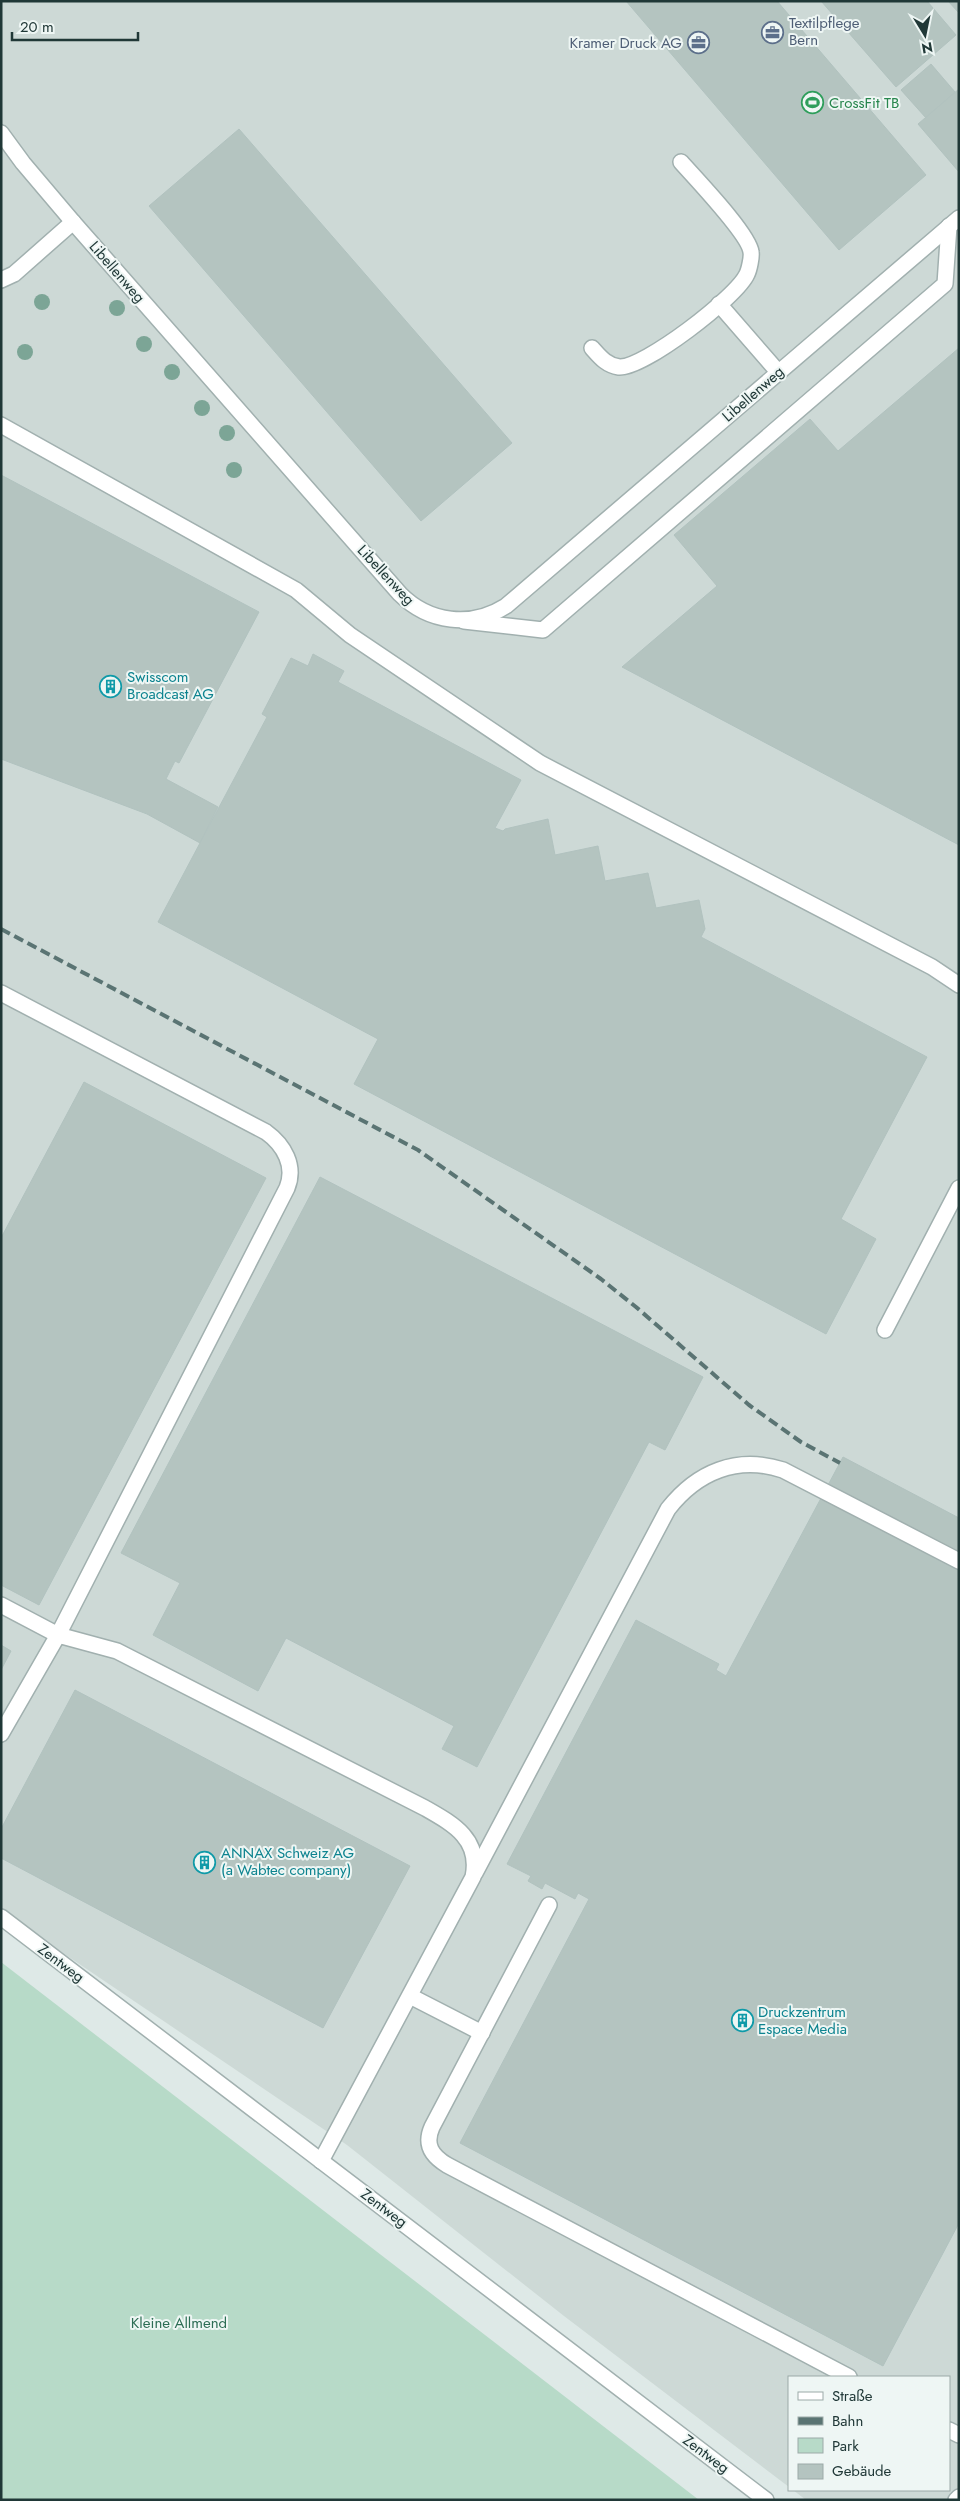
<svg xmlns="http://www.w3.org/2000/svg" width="960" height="2501" font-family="Jost,sans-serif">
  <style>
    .built { fill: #cdd9d6 }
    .green { fill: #b7dac8 }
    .building { fill: #b4c4c0; stroke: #b1c2bf }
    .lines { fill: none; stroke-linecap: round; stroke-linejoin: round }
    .service-casing { stroke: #a1b0af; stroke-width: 18 }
    .minor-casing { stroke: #a1b0af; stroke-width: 18 }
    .service { stroke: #fff; stroke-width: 15 }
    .minor { stroke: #fff; stroke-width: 15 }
    .rail { stroke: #5a7473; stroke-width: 4; stroke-dasharray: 10 5; stroke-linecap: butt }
    .tree { fill: #7ca596 }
    .labels { text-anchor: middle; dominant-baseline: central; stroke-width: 4; stroke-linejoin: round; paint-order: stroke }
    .service-label { font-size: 15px; fill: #4e5e75; stroke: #eef6f4; text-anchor: start }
    .leisure-label { font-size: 15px; fill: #27864d; stroke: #eef6f4; text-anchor: start }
    .street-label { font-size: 15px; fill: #203837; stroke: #eef6f4 }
    .culture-label { font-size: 15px; fill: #0d838f; stroke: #eef6f4; text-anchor: start }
    .park-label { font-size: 15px; fill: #2c6d54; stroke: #eef6f4 }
  </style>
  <rect width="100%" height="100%" fill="#dee9e7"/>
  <path class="built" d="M1,1H959V2500H806L793,2490H949V2377H789V2487L564,2316L347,2145L26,1928L1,1908Z"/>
  <path class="green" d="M1,1962L699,2500H1Z"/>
  <g class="building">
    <path d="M626,1H777L926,175L839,250Z"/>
    <path d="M821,1H927L956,35L896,87Z"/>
    <path d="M948,1H959V13Z"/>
    <path d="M931,64L955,92L926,118L901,90Z"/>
    <path d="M959,89V172L918,124Z"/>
    <path d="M239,129L512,443L421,521L149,206Z"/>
    <path d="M959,348V845L622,667L717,586L674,535L810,419L838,451Z"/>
    <path d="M1,475L259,612L179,763L175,761L166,779L218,807L200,843L147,814L1,759Z"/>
    <path d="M313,654L344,671L338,682L521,780L495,828L503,831L505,829L548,819L555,855L598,846L605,881L648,873L656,908L699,900L705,929L701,937L927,1057L841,1219L876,1239L826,1334L354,1084L378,1039L158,922L267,717L262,714L291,658L308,666Z"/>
    <path d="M84,1082L266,1178L39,1605L1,1585V1238Z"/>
    <path d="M320,1177L703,1377L665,1450L649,1442L477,1767L442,1749L454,1726L286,1638L258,1691L153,1635L180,1583L121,1553Z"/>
    <path d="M843,1457L959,1518V2223L883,2366L460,2143L589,1899L578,1893L575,1899L545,1883L542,1889L528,1881L531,1876L507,1864L636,1620L719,1664L716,1670L726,1676Z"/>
    <path d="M1,1645L11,1651L1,1670Z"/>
    <path d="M75,1690L410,1866L323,2028L1,1858V1829Z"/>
  </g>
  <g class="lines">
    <defs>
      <g id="service">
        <path d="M1,280L14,274L73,222"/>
        <path d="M719,304L779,373"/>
        <path d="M592,348C600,357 606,365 619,367C643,369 737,297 747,274C749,270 752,257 751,252C749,234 695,178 681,162"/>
        <path d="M1,425L296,590L350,635L540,763L932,967L959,985"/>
        <path d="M464,621L543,630L945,284L949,226"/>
        <path d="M1,993L266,1132C284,1145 296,1166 287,1188L58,1635L1,1734"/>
        <path d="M885,1330L959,1188"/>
        <path d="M1,1605L58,1635L117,1651L425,1808C453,1824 481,1839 473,1877L321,2161"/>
        <path d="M475,1873L668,1509C697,1472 737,1455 783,1470L959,1561"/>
        <path d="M549,1905L432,2127C424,2145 432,2156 447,2165L849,2377"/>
        <path d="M410,1996L482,2033"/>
        <path d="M949,2430L959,2435"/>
        <path d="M956,2500L959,2497"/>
      </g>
      <g id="minor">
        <path d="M1,133L23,163L73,222L400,594C429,623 471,628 506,606L959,218"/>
        <path d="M1,1917L766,2500"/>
      </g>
    </defs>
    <use href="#service" class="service-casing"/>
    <use href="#minor" class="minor-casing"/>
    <use href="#service" class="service"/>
    <use href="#minor" class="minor"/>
    <path class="rail" d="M1,929L418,1150L601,1279L636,1307L749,1405L801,1442L840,1463"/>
  </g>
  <g class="tree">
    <circle cx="42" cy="302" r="8"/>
    <circle cx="117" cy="308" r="8"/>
    <circle cx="144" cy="344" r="8"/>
    <circle cx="25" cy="352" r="8"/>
    <circle cx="172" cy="372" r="8"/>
    <circle cx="202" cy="408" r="8"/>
    <circle cx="227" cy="433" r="8"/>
    <circle cx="234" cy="470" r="8"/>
  </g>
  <defs>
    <symbol id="office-ring" viewBox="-11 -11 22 22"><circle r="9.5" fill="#eef6f4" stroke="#5c6f8a" stroke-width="1.5"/><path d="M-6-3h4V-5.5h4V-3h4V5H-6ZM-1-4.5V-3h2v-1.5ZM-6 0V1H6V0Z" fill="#5c6f8a"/></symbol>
    <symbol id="stadium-ring" viewBox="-11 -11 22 22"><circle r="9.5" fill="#eef6f4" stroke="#2e9e5b" stroke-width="1.5"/><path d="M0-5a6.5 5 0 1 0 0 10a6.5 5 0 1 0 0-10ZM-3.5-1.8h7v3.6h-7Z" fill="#2e9e5b"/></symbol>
    <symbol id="building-ring" viewBox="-11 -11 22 22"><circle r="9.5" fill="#eef6f4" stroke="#0f9aa8" stroke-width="1.5"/><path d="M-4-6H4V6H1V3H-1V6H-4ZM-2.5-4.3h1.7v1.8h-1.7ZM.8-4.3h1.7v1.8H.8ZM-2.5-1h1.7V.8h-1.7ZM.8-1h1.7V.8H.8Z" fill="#0f9aa8"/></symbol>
  </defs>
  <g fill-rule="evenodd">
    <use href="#office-ring" x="760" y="20" width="25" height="25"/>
    <use href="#office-ring" x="686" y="30" width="25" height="25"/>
    <use href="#stadium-ring" x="800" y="90" width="25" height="25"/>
    <use href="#building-ring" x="98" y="674" width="25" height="25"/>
    <use href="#building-ring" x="192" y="1850" width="25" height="25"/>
    <use href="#building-ring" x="730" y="2008" width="25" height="25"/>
  </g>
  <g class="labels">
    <g class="service-label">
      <text x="789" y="23">Textilpflege<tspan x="789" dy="17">Bern</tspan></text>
      <text x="682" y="43" text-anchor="end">Kramer Druck AG</text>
    </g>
    <g class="leisure-label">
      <text x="829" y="103">CrossFit TB</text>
    </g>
    <g class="street-label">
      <text transform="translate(117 272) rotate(49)">Libellenweg</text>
      <text transform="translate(753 394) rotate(-41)">Libellenweg</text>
      <text transform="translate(386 575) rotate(47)">Libellenweg</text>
      <text transform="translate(61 1963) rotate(37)">Zentweg</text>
      <text transform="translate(384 2208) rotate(37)">Zentweg</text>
      <text transform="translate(706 2454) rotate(37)">Zentweg</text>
    </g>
    <g class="culture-label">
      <text x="127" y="677">Swisscom<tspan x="127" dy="17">Broadcast AG</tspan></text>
      <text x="221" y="1853">ANNAX Schweiz AG<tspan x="221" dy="17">(a Wabtec company)</tspan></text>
      <text x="758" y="2012">Druckzentrum<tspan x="758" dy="17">Espace Media</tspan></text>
    </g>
    <g class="park-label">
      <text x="179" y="2323">Kleine Allmend</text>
    </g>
  </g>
  <rect width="960" height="2501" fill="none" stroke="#203837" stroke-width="5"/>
  <rect x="788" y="2376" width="162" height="115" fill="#eef6f4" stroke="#9caaa8"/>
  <rect x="798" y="2392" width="25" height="8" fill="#ffffff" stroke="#9caaa8"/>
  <text x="832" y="2401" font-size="15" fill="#203837">Straße</text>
  <rect x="798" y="2417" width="25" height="8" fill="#5a7473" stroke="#9caaa8"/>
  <text x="832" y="2426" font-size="15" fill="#203837">Bahn</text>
  <rect x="798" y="2438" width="25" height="15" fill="#b7dac8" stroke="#9caaa8"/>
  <text x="832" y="2451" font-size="15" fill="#203837">Park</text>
  <rect x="798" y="2464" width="25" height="15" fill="#b4c4c0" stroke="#9caaa8"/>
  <text x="832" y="2476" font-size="15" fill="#203837">Gebäude</text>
  <g transform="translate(925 35) rotate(170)" stroke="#eef6f4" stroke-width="4" paint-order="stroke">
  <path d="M0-4L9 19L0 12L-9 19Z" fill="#203837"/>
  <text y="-8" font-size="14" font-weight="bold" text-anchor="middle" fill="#203837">N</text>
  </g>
  <path d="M12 32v8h126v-8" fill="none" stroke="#203837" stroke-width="2.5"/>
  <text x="20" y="32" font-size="15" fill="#203837" stroke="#eef6f4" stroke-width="4" paint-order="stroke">20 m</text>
</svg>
